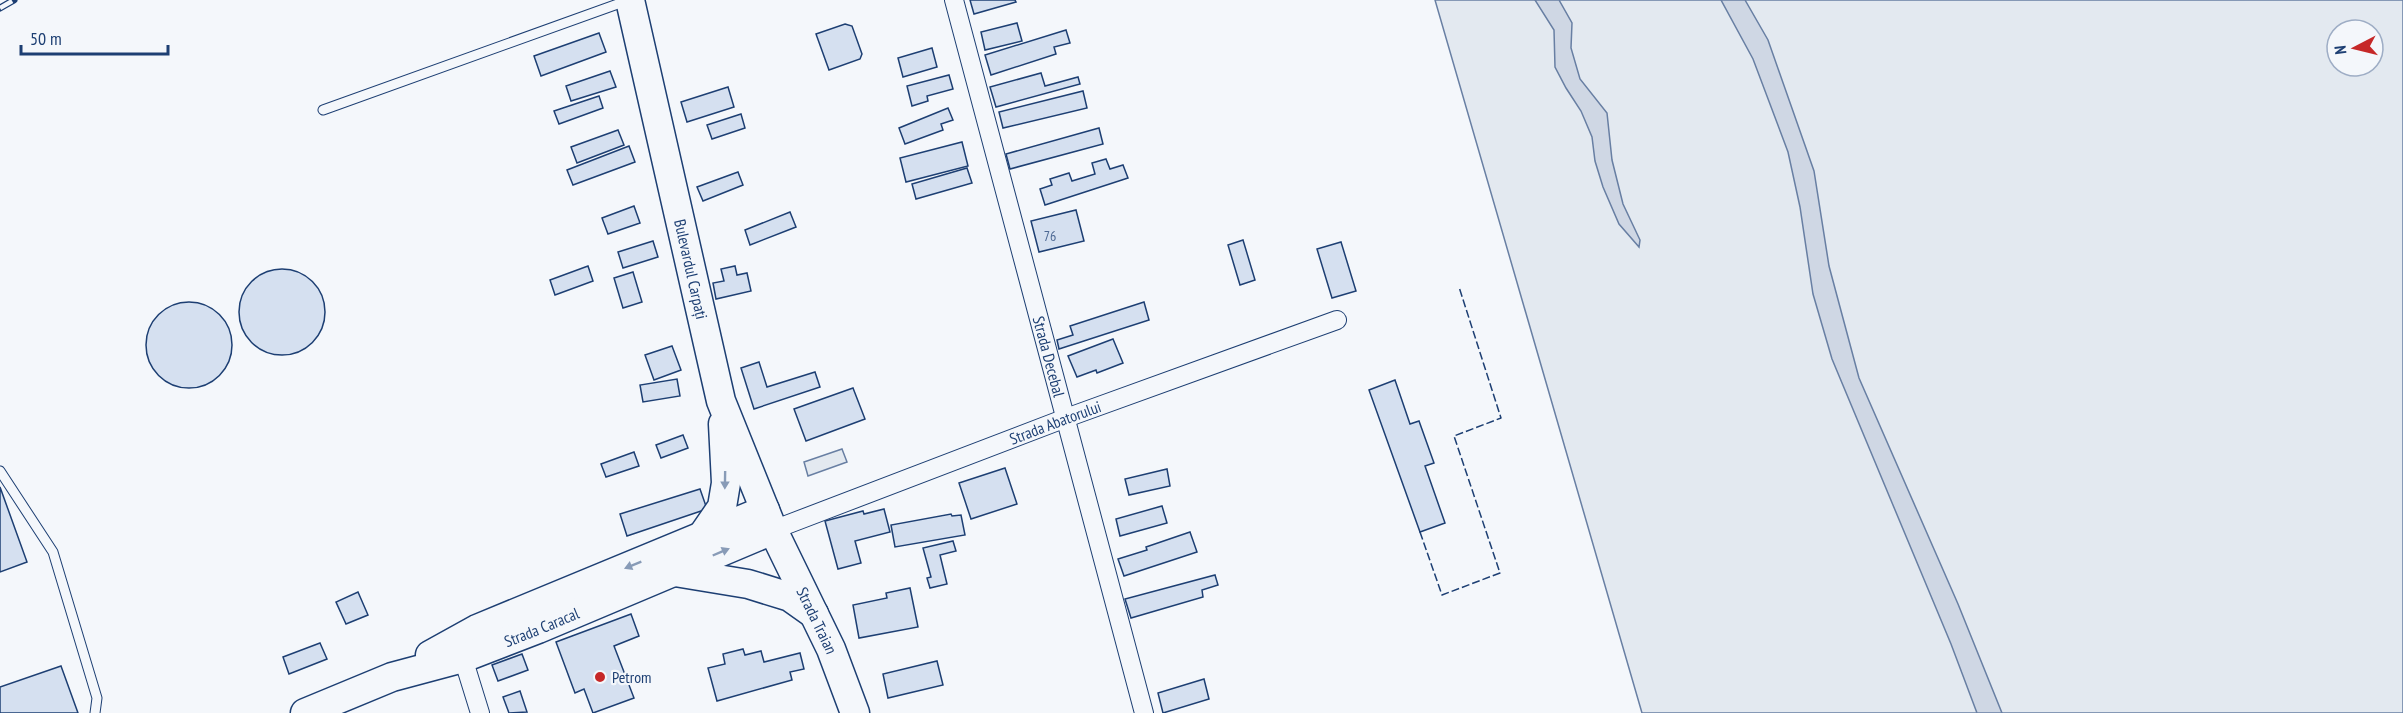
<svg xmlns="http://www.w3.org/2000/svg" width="2403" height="713" font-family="'PT Sans Narrow',sans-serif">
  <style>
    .green { fill: #e3e9f0; stroke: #687fa3; stroke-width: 1.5; fill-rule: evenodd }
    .water { fill: #cfd7e4; stroke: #687fa3; stroke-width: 1.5 }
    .building { fill: #d5e0f0; stroke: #1d3f73; stroke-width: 1.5 }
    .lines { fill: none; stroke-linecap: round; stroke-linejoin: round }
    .service-casing { stroke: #1d3f73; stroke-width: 11 }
    .minor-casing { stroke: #1d3f73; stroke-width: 20 }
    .primary-casing { stroke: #1d3f73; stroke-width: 31 }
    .service { stroke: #f4f7fb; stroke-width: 9 }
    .minor { stroke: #f4f7fb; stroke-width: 18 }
    .primary { stroke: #f4f7fb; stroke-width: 28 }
    .rail-casing { stroke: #1d3f73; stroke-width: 7 }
    .rail { stroke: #f4f7fb; stroke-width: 4.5; stroke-dasharray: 14; stroke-linecap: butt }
    .fence { stroke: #1d3f73; stroke-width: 1.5; stroke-dasharray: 8 3; stroke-linecap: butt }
    .oneway { fill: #889bb7 }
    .poi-dot { fill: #c62828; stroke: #f4f7fb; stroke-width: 2 }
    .labels { text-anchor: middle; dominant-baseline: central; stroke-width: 4.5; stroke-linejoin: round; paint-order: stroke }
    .number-label { font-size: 14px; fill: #4b6792 }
    .street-label { font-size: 16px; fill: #1d3f73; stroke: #f4f7fb }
    .poi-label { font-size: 16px; fill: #1d3f73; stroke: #f4f7fb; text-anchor: start }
  </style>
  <rect width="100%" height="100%" fill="#f4f7fb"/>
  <g class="green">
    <path d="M1435,0H2403V713H1642ZM2337,30H2373V66H2337Z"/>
    <path d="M842,449L847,462L808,476L804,462Z"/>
  </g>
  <g class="water">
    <path d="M1535,0H1559L1572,23L1571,48L1580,79L1607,113L1612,160L1623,204L1640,240L1639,247L1619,224L1603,187L1595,161L1592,137L1581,111L1566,88L1555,67L1554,30Z"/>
    <path d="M1721,0H1745L1768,40L1814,171L1829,266L1859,378L1958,604L2002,713H1977L1951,644L1832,359L1813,294L1800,207L1788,152L1753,59Z"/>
  </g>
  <g class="building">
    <path d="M970,0H1015L1016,2L974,14Z"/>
    <path d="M1017,23L1022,41L985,50L981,32Z"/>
    <path d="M845,24L852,26L862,54L860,59L829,70L816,34Z"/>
    <path d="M1066,30L1070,43L1054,47L1056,54L991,75L985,55Z"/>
    <path d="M599,33L606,52L541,76L534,56Z"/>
    <path d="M932,48L937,67L903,77L898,58Z"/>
    <path d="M610,71L616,87L571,101L566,86Z"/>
    <path d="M1041,73L1045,86L1078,77L1080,84L996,107L990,87Z"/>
    <path d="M949,75L953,89L927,96L928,101L912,106L907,86Z"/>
    <path d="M728,87L734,107L687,122L681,102Z"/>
    <path d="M1083,91L1087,108L1003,128L999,112Z"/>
    <path d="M599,96L603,108L559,124L554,111Z"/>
    <path d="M948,108L953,120L941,124L943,130L905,144L899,128Z"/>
    <path d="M741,114L745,128L712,139L707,125Z"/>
    <path d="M1099,128L1103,144L1010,169L1006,154Z"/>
    <path d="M618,130L624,145L577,163L571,147Z"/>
    <path d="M962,142L968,166L906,182L900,158Z"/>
    <path d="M629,146L635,162L573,185L567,170Z"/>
    <path d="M1106,159L1110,169L1123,165L1128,178L1045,205L1040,189L1052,185L1050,179L1069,173L1072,181L1095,174L1092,163Z"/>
    <path d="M967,168L972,183L916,199L912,184Z"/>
    <path d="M738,172L743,185L703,201L697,187Z"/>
    <path d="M634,206L640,223L608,234L602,218Z"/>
    <path d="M1076,210L1084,241L1039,252L1031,221Z"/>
    <path d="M790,212L796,227L750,245L745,230Z"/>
    <path d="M1243,240L1255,280L1240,285L1228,245Z"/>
    <path d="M653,241L658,257L623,268L618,252Z"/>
    <path d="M1341,242L1356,291L1332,298L1317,249Z"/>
    <path d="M588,266L593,281L555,295L550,280Z"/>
    <path d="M735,266L737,275L747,273L751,291L716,299L713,283L724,281L721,269Z"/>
    <circle cx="282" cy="312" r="43"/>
    <path d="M633,272L642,302L623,308L614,278Z"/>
    <circle cx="189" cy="345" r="43"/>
    <path d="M1144,302L1149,320L1059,349L1057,340L1073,335L1070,326Z"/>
    <path d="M1113,339L1123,363L1097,373L1096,370L1077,377L1068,356Z"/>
    <path d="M672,346L681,370L654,380L645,355Z"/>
    <path d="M759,362L767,387L815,372L820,387L754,409L741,368Z"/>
    <path d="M677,379L680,396L643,402L640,385Z"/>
    <path d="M1395,380L1410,424L1419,421L1434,463L1425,466L1445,523L1420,532L1369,390Z"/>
    <path d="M853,388L865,419L806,441L794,409Z"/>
    <path d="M683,435L688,448L661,458L656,445Z"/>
    <path d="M634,452L639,466L606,477L601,464Z"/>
    <path d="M1005,468L1017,504L971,519L959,483Z"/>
    <path d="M1167,469L1170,486L1129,495L1125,479Z"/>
    <path d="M0,487L27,562L0,572Z"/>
    <path d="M700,489L707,509L627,536L620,514Z"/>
    <path d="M1162,506L1167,523L1120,536L1116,519Z"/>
    <path d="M884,509L890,532L855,541L861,563L838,569L825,521L863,511L864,514Z"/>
    <path d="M951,514L952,516L961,515L965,535L895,547L891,525Z"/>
    <path d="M1190,532L1197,552L1124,576L1118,559L1147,550L1146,547Z"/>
    <path d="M953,541L956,551L940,555L947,584L930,588L927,578L931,577L923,548Z"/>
    <path d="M1215,575L1218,585L1202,590L1203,597L1131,618L1125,599Z"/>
    <path d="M910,588L918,627L859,638L853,605L887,598L886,593Z"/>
    <path d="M358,592L368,615L346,624L336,602Z"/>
    <path d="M631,614L639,636L614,646L634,698L593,713L584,689L575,693L556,642Z"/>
    <path d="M320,643L327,659L289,674L283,657Z"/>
    <path d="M743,649L745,655L761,651L764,662L800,653L804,669L790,672L792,680L717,701L708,668L725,664L723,654Z"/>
    <path d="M522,654L528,670L498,681L492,665Z"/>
    <path d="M937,661L943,685L888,698L883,674Z"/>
    <path d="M61,666L78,713H0V687Z"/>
    <path d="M1204,679L1209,699L1163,713L1158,693Z"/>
    <path d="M520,691L527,712L509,713L503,697Z"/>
  </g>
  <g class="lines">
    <defs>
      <g id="service">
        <path d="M323,110L626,1"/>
        <path d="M0,471L53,552L97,698L95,713"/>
      </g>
      <g id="minor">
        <path id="s1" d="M954,0L1144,713"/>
        <path id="s2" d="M773,530L1066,418L1337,320"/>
        <path d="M463,658L480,713"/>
      </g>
      <g id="primary">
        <path id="s3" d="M630,0L721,401L773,530L831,649L855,713"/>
        <path d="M702,536L722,507L726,483L723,424"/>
        <path d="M675,572L748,584L790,597L814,614"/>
        <path d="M430,655L477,629L765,510"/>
        <path id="s4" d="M305,713L392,677L463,658L538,629L773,530"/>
      </g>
    </defs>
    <use href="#service" class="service-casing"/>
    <use href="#minor" class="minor-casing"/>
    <use href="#primary" class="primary-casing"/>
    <use href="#service" class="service"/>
    <use href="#minor" class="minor"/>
    <use href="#primary" class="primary"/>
    <defs>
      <path id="rail" d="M0,8L14,0"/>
    </defs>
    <use href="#rail" class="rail-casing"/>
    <use href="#rail" class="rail"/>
    <path class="fence" d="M1420,532L1442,595L1500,573L1454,436L1501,418L1459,287"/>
  </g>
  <defs><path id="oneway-solid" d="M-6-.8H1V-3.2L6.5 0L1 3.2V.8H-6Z" transform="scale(1.5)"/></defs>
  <g class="oneway">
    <use href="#oneway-solid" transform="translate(725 480) rotate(91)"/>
    <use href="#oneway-solid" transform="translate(721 552) rotate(-23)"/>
    <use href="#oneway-solid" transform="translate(633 565) rotate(158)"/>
  </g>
  <circle class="poi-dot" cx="600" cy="677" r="6"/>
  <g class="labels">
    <g class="number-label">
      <text x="1050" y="236">76</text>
    </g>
    <g class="street-label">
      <text stroke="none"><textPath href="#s3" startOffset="276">Bulevardul Carpați</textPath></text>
      <text stroke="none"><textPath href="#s1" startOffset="369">Strada Decebal</textPath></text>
      <text stroke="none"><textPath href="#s2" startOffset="302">Strada Abatorului</textPath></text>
      <text stroke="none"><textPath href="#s3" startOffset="651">Strada Traian</textPath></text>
      <text stroke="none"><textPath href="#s4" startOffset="252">Strada Caracal</textPath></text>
    </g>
    <g class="poi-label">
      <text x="612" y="677">Petrom</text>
    </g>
  </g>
  <g transform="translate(2355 48) rotate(263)"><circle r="28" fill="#f4f7fb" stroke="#9eadc5" stroke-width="1.5"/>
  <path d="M0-4.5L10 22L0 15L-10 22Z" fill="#c62828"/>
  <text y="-9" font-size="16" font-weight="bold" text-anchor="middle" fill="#1d3f73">N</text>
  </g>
  <path d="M21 45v9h147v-9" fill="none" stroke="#1d3f73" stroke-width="3"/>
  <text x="30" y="45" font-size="18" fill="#1d3f73" stroke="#f4f7fb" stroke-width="4.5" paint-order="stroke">50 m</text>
</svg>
